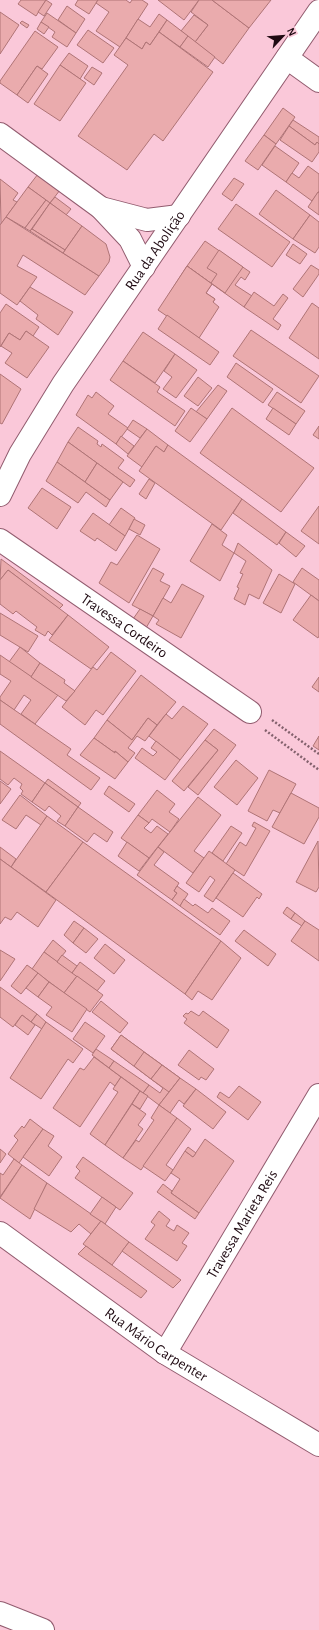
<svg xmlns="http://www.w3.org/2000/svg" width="319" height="1630" font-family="'Alegreya Sans',sans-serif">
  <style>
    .building { fill: #eaabad; stroke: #af7476 }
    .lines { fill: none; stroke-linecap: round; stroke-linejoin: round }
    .minor-casing { stroke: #925c6f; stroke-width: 24 }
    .path { stroke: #83616d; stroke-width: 2.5; stroke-dasharray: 2 2; stroke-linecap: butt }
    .minor { stroke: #fff; stroke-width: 22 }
    .labels { text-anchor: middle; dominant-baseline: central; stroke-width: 4; stroke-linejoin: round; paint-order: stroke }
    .street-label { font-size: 15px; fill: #1f0a12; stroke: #fac8d9 }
  </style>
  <rect width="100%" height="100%" fill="#fac8d9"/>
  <g class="building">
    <path d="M21,0H46L36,16L18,4Z"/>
    <path d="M46,0L52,4L44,16L38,12Z"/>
    <path d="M78,0H98L89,14L75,5Z"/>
    <path d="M98,0H126L130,3L132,0H142L148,4L120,47L96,31L109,12L96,3Z"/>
    <path d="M158,0H199L184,20Z"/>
    <path d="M199,0H212L249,28L223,64L195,42L208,25L191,12Z"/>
    <path d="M212,0H271L249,28Z"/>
    <path d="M67,6L85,19L76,33L58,20Z"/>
    <path d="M0,12L19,25L0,54Z"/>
    <path d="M47,13L76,33L67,47L52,37L55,32L41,22Z"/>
    <path d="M159,14L167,20L150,45L146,42L142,49L126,38L138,19L150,27Z"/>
    <path d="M194,15L208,25L195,42L181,31Z"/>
    <path d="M167,20L188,36L180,47L159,32Z"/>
    <path d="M22,21L29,25L27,28L20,23Z"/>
    <path d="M41,22L49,27L44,34L37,29Z"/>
    <path d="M88,30L114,48L103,63L77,45Z"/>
    <path d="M35,31L58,47L42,69L37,66L17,95L0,83V81Z"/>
    <path d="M159,32L213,72L163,141L154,134L127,170L78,136L128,65L114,55L126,38L142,49L146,42L150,45Z"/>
    <path d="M188,36L215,57L208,67L180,47Z"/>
    <path d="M69,53L88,66L80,79L60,65Z"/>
    <path d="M60,65L86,83L60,121L34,104Z"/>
    <path d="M37,66L48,74L28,103L17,95Z"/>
    <path d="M92,67L102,73L94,85L84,78Z"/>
    <path d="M283,108L295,117L276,144L264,135Z"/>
    <path d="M293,120L319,137V144L317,142L315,145L289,126Z"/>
    <path d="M289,126L315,145L317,142L319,144V152L312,162L280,140Z"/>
    <path d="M264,135L276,144L258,170L245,161Z"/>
    <path d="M275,146L299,163L286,182L262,165Z"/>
    <path d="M308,166L319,174V191L312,201L286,182L292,173L299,178Z"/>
    <path d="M38,174L60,190L50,203L28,187Z"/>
    <path d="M234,178L244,184L232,201L222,194Z"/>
    <path d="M0,179L18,193L13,200L17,202L1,224Z"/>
    <path d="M28,187L46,200L25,228L6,217Z"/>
    <path d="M276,190L310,215L293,239L259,214Z"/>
    <path d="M318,192L319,193V215L308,207Z"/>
    <path d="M55,197L71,209L66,215L50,203Z"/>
    <path d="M46,200L50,203L30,231L25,228Z"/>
    <path d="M50,203L82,226L65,250L32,229Z"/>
    <path d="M236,204L290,242L272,267L218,229Z"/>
    <path d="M310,215L319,222V247L315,253L293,239Z"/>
    <path d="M6,217L99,276L85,295L23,255L17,266L37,277L17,305L0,293V225Z"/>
    <path d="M82,226L106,244L110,257L109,262L99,276L63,253Z"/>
    <path d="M32,229L65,250L63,253L30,231Z"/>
    <path d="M205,241L250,272L245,280L241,277L235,285L252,296L244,307L187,266Z"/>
    <path d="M293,244L307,254L300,264L286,255Z"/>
    <path d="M219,250L243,267L225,293L211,283L217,274L207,268Z"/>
    <path d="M311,265L319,270V274L303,297L293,289Z"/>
    <path d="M187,266L212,284L206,293L215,299L202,319L195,315L186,329L177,323L188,307L169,294Z"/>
    <path d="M187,266L212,284L206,293L215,299L213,302L219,307L199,338L158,310Z"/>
    <path d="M30,287L73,312L58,335L36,319L38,315L20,301Z"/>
    <path d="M254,292L274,306L283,294L288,298L273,319L281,325L278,330L244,307Z"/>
    <path d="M312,303L319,308V359L289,338Z"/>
    <path d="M6,304L39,327L33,336L26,331L20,340L9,333L0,347V313Z"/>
    <path d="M167,315L219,352L210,365L158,329Z"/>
    <path d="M251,330L319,376L301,403L233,356Z"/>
    <path d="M26,331L49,347L27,378L5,363L12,353L1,346L9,333L20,340Z"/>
    <path d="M143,332L175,354L155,383L123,361Z"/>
    <path d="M175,354L197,370L176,398L163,389L172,377L164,371Z"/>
    <path d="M123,361L160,387L157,392L185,411L175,426L110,380Z"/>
    <path d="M236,363L273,389L263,403L227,377Z"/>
    <path d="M0,374L21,389L2,424L0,423Z"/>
    <path d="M198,377L212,388L198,406L184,396Z"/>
    <path d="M218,385L227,391L207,419L196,412Z"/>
    <path d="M96,392L114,406L108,414L128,428L116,444L76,415L88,395L92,398Z"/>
    <path d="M277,392L305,411L296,424L268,405Z"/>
    <path d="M191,408L207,419L190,442L175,431Z"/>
    <path d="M232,408L314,468L281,512L200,453Z"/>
    <path d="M273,408L296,424L289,435L266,419Z"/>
    <path d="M133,420L147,429L140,438L127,429Z"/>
    <path d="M319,426V439L313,435Z"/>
    <path d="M78,427L98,441L97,444L101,447L102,444L124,460L118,468L135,480L130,487L68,442Z"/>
    <path d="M147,429L168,445L164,452L156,446L142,467L127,456Z"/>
    <path d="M121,436L134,446L128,454L116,444Z"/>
    <path d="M68,442L97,463L85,482L57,462Z"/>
    <path d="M168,445L242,499L221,530L139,471L156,446L164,452Z"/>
    <path d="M57,462L110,500L106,507L86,492L78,503L46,481Z"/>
    <path d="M97,463L123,482L110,500L85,482Z"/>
    <path d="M149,479L155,483L146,499L139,494Z"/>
    <path d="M42,488L71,507L57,529L28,508Z"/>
    <path d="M242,499L286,532L277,545L233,513Z"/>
    <path d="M319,506V544L301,531Z"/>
    <path d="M121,508L135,518L125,536L109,525Z"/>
    <path d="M93,513L125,536L116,551L97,538L95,541L80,531Z"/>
    <path d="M134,519L145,525L140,535L129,529Z"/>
    <path d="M212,524L227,535L222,545L234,553L220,581L190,561Z"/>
    <path d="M286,532L305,546L296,557L279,543Z"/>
    <path d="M137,535L160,549L129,603L99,583L111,562L117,565Z"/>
    <path d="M238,543L272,570L259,599L249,594L245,605L234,599L239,588L237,587L243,574L240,573L246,561L234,553Z"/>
    <path d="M1,559L63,605L59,609L8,570L0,580Z"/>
    <path d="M153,568L164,574L160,581L170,586L153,616L132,605Z"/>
    <path d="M302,568L319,580V601L293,582Z"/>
    <path d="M8,570L68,615L52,635L48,631L45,636L35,630L37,627L16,611L13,614L0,604V580Z"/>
    <path d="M279,574L295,584L281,613L263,603Z"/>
    <path d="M182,584L204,596L181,638L156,624L159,620L153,616L163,598L171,603Z"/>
    <path d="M311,595L319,601V636L318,638L293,620Z"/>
    <path d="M140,609L153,616L146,628L133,619Z"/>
    <path d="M0,613L38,636L28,652L0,635Z"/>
    <path d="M68,615L109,647L91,669L49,640Z"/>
    <path d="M20,647L40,663L31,677L9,662Z"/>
    <path d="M111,652L136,671L103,715L96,710L85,725L62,707L93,667L97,670Z"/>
    <path d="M0,655L58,695L35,724L21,714L31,700L24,695L14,710L0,700V697L11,681L0,674Z"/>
    <path d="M40,663L65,680L64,683L75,691L66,701L31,677Z"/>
    <path d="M141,675L176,702L157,725L148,718L132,740L107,720Z"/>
    <path d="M319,677V692L312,687Z"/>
    <path d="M0,700L71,749L67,755L100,778L91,790L0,724Z"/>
    <path d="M183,706L208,724L180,760L149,736L166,714L172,719Z"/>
    <path d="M148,718L157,725L145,741L137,736L128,748L135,753L128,762L115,751V753L94,738L107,720L132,740Z"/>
    <path d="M214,729L236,745L198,795L188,787L218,750L205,740Z"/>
    <path d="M319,736V750L313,746Z"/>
    <path d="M94,738L115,753V751L128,762L115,779L80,755Z"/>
    <path d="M205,740L218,750L184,791L172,781Z"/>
    <path d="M156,741L180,760L165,780L135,758L142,748L153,756L157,752L151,748Z"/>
    <path d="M0,751L45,783L32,802L21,794L23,791L20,788L22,784L14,778L8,785L0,779Z"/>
    <path d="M236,760L258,778L237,805L214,787Z"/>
    <path d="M269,770L296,784L280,813L273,810L267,821L248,811Z"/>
    <path d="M48,779L81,803L78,807L45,783Z"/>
    <path d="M0,781L11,789L0,804Z"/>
    <path d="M45,783L78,807L65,826L57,821L61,816L49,806L45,811L32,802Z"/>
    <path d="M109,786L135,804L129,812L104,794Z"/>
    <path d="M157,790L175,804L169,812L179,819L170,832L152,819L149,823L138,815Z"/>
    <path d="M291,793L319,808V817L304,844L272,827Z"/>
    <path d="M20,795L47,816L41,825L26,815L16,829L2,820Z"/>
    <path d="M198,797L221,815L194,851L204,858L193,873L158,847Z"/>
    <path d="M78,807L113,832L107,842L94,833L87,842L65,826Z"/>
    <path d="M138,815L149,823L144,828L151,833L157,826L168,834L149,858L121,838Z"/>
    <path d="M47,816L83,842L46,892L11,867Z"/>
    <path d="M254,822L270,831L244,876L226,864L240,842L246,846L256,828L252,826Z"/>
    <path d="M231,826L242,833L223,861L212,853Z"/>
    <path d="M318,841L319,887L316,892L296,882Z"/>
    <path d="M83,842L221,941L185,994L46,892Z"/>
    <path d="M127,842L149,858L139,871L118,856Z"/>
    <path d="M0,847L16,859L11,867L0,859Z"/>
    <path d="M158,847L164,852L154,865L179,883L174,891L177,893L172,900L137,875Z"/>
    <path d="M209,851L235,870L213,902L204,896L215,880L210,876L199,892L186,883Z"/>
    <path d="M0,859L56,900L38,927L17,912L11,920L5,917L0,924Z"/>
    <path d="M233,873L262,894L259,899L257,897L243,917L216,898Z"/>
    <path d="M177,886L188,894L180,906L172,900L177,893L174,891Z"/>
    <path d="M184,899L193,906L195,904L208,913L212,908L230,921L220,935L180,906Z"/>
    <path d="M287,907L295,913L291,919L283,913Z"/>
    <path d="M295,913L305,921L302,926L291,919Z"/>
    <path d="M74,921L84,928L73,943L64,935Z"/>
    <path d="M305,921L319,930V961L291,941Z"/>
    <path d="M84,928L98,939L86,953L73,943Z"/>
    <path d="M244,930L276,954L268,966L235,941Z"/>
    <path d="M53,940L66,951L57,962L44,952Z"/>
    <path d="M221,941L241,958L212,1000L198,991L192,1000L185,994Z"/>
    <path d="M105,944L125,960L114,974L94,958Z"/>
    <path d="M0,950L15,959L0,981Z"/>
    <path d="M44,952L77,976L64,993L32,969Z"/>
    <path d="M62,955L77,966L72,973L57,962Z"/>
    <path d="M80,962L105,981L97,991L72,973Z"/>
    <path d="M27,965L38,973L21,994L11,986Z"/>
    <path d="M38,973L49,982L38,997L26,988Z"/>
    <path d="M77,976L103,995L90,1012L64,993Z"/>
    <path d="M49,982L87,1009L72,1032L46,1015L52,1007L38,997Z"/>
    <path d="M0,987L37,1014L31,1022L22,1015L13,1027L0,1017Z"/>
    <path d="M101,1001L128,1023L120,1033L92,1012Z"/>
    <path d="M191,1011L199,1016L203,1011L229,1030L217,1048L184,1023L187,1019L183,1016L186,1013L188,1014Z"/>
    <path d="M37,1014L46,1022L42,1029L31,1022Z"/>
    <path d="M22,1015L35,1025L28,1035L15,1025Z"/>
    <path d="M46,1022L83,1049L73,1063L68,1059L41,1099L10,1078Z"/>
    <path d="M85,1022L105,1036L93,1053L73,1039Z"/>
    <path d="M121,1035L144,1052L134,1066L111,1049Z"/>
    <path d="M121,1035L180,1078L159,1105L143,1093L149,1085L160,1093L163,1088L111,1049Z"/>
    <path d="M96,1049L114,1061L109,1068L92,1055Z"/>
    <path d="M189,1050L214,1069L206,1080L201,1077L199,1080L178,1065Z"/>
    <path d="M144,1052L162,1065L151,1079L134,1066Z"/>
    <path d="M94,1057L121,1077L115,1086L110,1082L80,1127L53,1108L80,1068L84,1070Z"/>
    <path d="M114,1061L149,1085L143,1093L109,1068Z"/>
    <path d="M162,1065L180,1078L169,1092L151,1079Z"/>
    <path d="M121,1077L140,1091L105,1145L90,1134L118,1092L113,1089Z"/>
    <path d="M180,1078L196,1089L184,1104L179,1100L170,1113L159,1105Z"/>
    <path d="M239,1086L261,1102L248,1120L217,1097L220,1092L229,1098Z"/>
    <path d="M196,1089L226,1112L213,1129L183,1106Z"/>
    <path d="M140,1091L148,1096L140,1109L132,1104Z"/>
    <path d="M132,1104L146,1114L138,1125L143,1129L123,1158L105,1145Z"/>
    <path d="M159,1105L177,1118L141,1170L123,1158L136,1140L139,1142L154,1120L151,1118Z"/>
    <path d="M177,1118L191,1129L166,1165L173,1170L165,1181L143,1166Z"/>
    <path d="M30,1119L43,1129L19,1163L8,1154L18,1140L14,1136L22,1126L24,1128Z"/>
    <path d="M43,1129L54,1136L48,1146L62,1157L49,1176L23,1157Z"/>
    <path d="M205,1139L234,1161L199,1213L171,1193L180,1179L171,1173L185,1151L193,1157Z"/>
    <path d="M188,1147L196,1153L193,1157L185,1151Z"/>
    <path d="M0,1149L6,1154L0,1163Z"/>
    <path d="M83,1157L133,1193L120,1210L75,1178L80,1171L76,1167Z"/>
    <path d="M14,1159L22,1165L0,1197V1173L3,1175Z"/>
    <path d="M22,1165L47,1183L30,1219L0,1198Z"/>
    <path d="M47,1183L101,1221L91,1234L79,1224L71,1232L34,1209Z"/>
    <path d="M163,1184L172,1191L171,1193L199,1213L195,1219L157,1192Z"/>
    <path d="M102,1197L116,1207L105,1224L90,1214Z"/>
    <path d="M159,1211L170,1220L166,1226L174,1231L177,1225L189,1233L182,1243L187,1246L177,1261L145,1239L155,1225L151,1222Z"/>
    <path d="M101,1221L129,1242L112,1265L83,1244Z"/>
    <path d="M129,1242L181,1280L173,1288L122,1251Z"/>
    <path d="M86,1246L147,1291L141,1298L78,1254Z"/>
  </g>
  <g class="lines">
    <defs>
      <g id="minor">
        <path d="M287,58L319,81"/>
        <path d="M0,134L101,208L130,239L144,267"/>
        <path d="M101,208L147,220L179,216"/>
        <path id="s1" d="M0,495L20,454L63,384L319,11"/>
        <path id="s2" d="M0,540L250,712"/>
        <path id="s3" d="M0,1233L165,1353L319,1445"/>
        <path id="s4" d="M165,1353L319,1095"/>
        <path d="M0,1613L43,1630"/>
      </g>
    </defs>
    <use href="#minor" class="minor-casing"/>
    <g class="path">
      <path d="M272,720L319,754"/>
      <path d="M265,730L319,770"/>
    </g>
    <use href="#minor" class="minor"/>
  </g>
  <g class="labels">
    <g class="street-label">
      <text stroke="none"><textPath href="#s1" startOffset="290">Rua da Abolição</textPath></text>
      <text stroke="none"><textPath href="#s2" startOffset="151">Travessa Cordeiro</textPath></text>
      <text stroke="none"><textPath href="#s4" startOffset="150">Travessa Marieta Reis</textPath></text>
      <text stroke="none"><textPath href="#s3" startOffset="192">Rua Mário Carpenter</textPath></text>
    </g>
  </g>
  <g transform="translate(283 36) rotate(64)" stroke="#fac8d9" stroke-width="3" paint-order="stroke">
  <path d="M0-3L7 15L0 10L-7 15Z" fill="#1f0a12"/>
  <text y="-6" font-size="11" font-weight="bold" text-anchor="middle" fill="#1f0a12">N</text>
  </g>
</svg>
